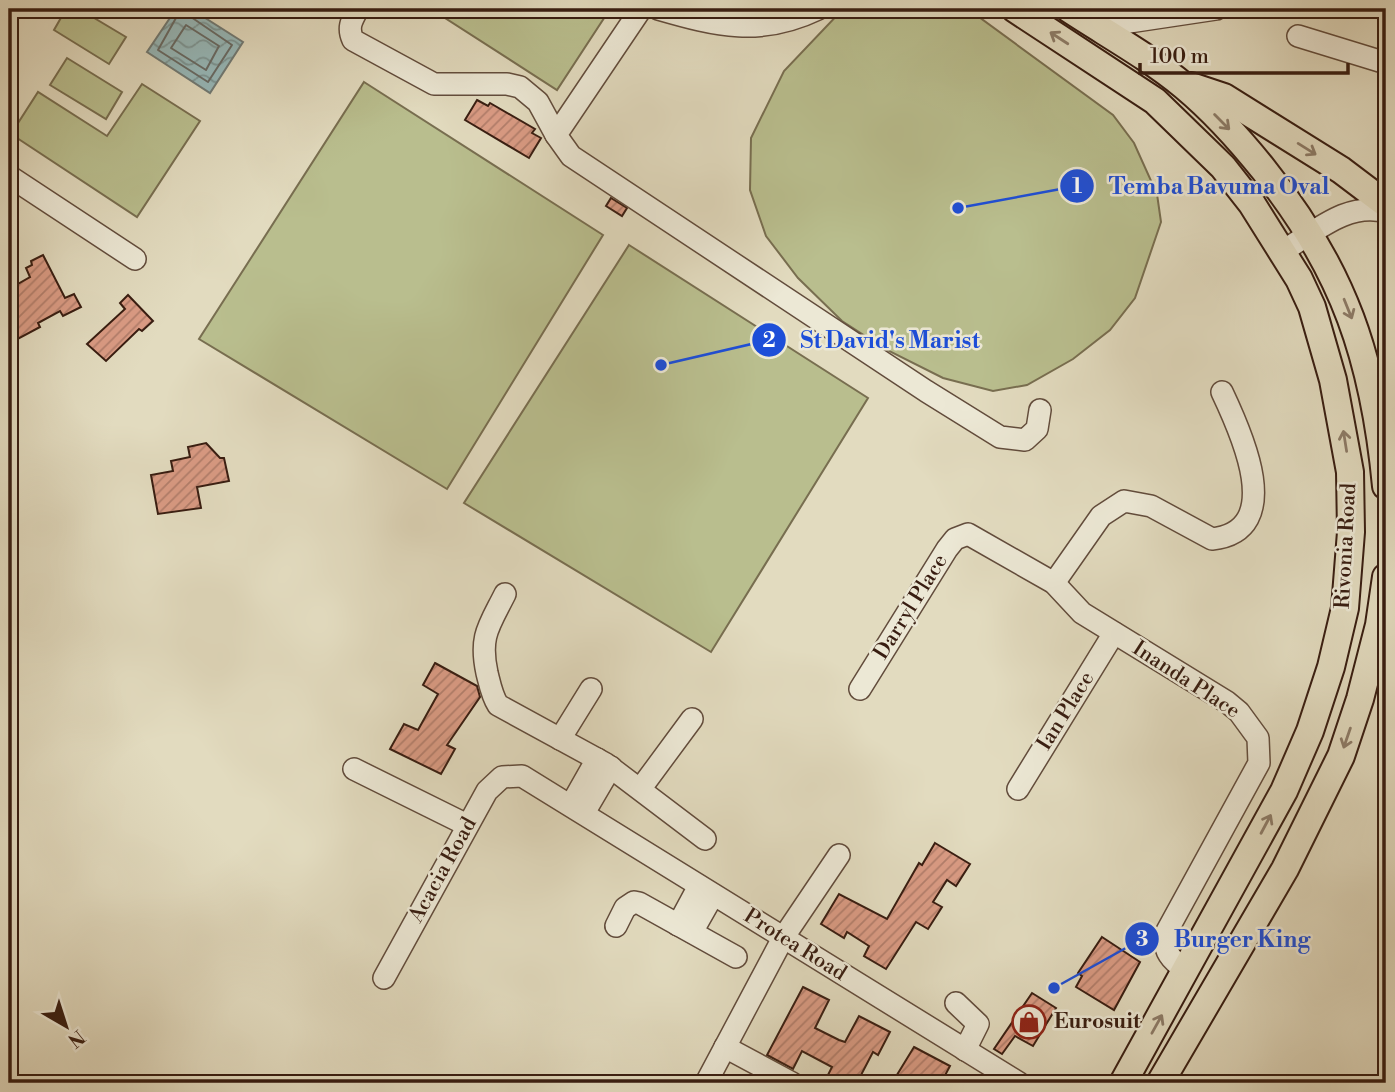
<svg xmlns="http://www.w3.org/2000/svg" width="1395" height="1092" font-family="'Libre Bodoni',serif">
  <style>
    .garden { fill: #b9be8e; stroke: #786e50; stroke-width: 2 }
    .water { fill: url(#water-waves); stroke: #717b76; stroke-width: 2 }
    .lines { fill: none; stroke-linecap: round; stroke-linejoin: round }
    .shore { stroke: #686b66; stroke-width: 2 }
    .building { fill: url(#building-hatch); stroke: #381d11; stroke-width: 2 }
    .minor-casing { stroke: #624c3c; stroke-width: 24 }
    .major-casing { stroke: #381d11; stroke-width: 30 }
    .minor { stroke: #ece8d5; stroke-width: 21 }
    .major { stroke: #e2dbbf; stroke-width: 26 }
    .oneway { stroke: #8d7c68 }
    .labels { text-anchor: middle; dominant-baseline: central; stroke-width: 5; stroke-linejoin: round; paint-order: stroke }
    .street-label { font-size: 21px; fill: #381d11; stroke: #ece8d5 }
    .poi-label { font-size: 21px; font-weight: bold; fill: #381d11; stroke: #ece8d5; text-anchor: start }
    .leader { fill: none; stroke: #1d4ed8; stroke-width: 2.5 }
    .callout-dot { fill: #1d4ed8; stroke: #ece8d5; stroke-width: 2.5 }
    .mark-label { font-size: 21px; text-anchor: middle; font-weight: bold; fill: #fff }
    .callout-label { font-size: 23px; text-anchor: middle; font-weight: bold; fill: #1d4ed8; stroke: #ece8d5; stroke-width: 5; stroke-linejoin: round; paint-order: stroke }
  </style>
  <defs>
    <pattern id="water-waves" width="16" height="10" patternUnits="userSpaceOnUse" patternTransform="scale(1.75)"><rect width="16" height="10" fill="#97b9ba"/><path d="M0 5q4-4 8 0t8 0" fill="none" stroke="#7c9696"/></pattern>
    <pattern id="building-hatch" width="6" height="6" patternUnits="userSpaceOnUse" patternTransform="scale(1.75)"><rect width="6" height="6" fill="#da9b84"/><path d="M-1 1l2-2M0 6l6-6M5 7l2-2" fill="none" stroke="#b27e6b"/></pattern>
  </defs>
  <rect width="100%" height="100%" fill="#e2dbbf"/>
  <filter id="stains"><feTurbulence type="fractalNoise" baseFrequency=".00286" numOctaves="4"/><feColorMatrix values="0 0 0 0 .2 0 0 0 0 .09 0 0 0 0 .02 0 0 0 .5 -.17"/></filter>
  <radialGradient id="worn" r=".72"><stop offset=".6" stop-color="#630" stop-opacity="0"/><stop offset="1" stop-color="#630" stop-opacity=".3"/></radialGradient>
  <g class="garden">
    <path d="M66,9H79L126,37L109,64L54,30Z"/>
    <path d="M431,9H610L557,90Z"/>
    <path d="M843,9H964L972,12L1113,115L1134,143L1157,194L1161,222L1135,298L1110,330L1073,359L1027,385L993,391L943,378L887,350L842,321L798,278L766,236L750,190L751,138L784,71Z"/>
    <path d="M67,58L122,92L106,119L50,85Z"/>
    <path d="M364,82L603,235L447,489L199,339Z"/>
    <path d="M142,84L200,121L137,217L11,134L38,92L107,136Z"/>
    <path d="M629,245L868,398L711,652L464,503Z"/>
  </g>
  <path class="water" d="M176,9H191L243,42L210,93L147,52Z"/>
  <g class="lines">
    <g class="shore">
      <path d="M181,9L158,50L208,82L232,45L191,17L188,9"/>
      <path d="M186,25L219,46L206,70L171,48Z"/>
    </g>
  </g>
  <g class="building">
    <path d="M477,100L488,106L490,103L535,129L532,133L541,138L529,158L465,120Z"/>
    <path d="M611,198L627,208L622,216L606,206Z"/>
    <path d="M43,255L65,298L74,294L81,307L63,316L60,311L38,323L40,327L14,341L9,331V289L30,277L26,268L32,265L31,261Z"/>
    <path d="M128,295L153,321L142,331L139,329L106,361L87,344L125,309L120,303Z"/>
    <path d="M206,443L220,458H224L229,481L197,487L201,508L158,514L151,475L173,471L171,461L190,457L188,447Z"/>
    <path d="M435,663L477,686L480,697L447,745L455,749L441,774L390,749L404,724L418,730L438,694L423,685Z"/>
    <path d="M935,843L970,864L956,886L947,880L933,902L942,907L928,929L916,922L886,969L864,956L869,946L847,932L844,938L821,924L839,894L887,919L919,863L922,865Z"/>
    <path d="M1102,937L1140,962L1114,1010L1076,987L1082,976L1078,973Z"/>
    <path d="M803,987L829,1000L815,1028L839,1040L845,1042L859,1016L890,1032L878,1055L873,1052L861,1075L877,1083H824L832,1067L802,1051L793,1069L767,1055Z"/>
    <path d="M1032,993L1056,1008L1033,1046L1015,1036L1002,1054L994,1049Z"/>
    <path d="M914,1047L950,1066L941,1083H892Z"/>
  </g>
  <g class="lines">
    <defs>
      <g id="minor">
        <path d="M358,9C352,20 347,27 353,40L434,84H507L520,87L538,102L556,135"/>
        <path d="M641,9L556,135L571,156L926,391L1000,437L1025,440L1037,429L1040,410"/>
        <path d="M658,9C717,26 760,37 818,9"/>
        <path d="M1096,27L1216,9"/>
        <path d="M1298,36L1386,63"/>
        <path d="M9,176L135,259"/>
        <path d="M1283,251C1315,232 1348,201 1386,212"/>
        <path d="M1054,583L1101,516L1124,501L1151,506L1212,539C1287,531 1241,432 1222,392"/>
        <path d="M505,594C489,626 479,636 487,673C490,685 492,696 498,705L606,764L705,839"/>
        <path d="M860,689L947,549L955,539L968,534L1054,583L1082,613L1227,702L1239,712L1258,738L1259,763L1167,931C1161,951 1172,961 1187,971"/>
        <path d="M560,739L591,689"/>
        <path d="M354,769L467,825"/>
        <path d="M641,788L692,719"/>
        <path d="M1018,789L1114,633"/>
        <path d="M571,805L597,759"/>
        <path d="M584,813L611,767"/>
        <path d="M678,925L699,886"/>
        <path d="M616,926L625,908L634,902L639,903L736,957"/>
        <path d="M692,932L713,895"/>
        <path d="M384,978L487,791L502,777L522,776L1019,1083"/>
        <path d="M956,1003L978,1024L965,1050"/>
        <path d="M725,1047L792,1083"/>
        <path d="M706,1083L783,938L839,855"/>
      </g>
      <g id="major">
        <path d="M1015,9L1155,101L1223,167L1252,204L1299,279L1312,307L1333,380L1350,472L1351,532L1345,608L1331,667L1310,731L1284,791L1123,1083"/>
        <path d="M1069,9C1107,34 1149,57 1184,86C1214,111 1240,140 1264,170C1344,270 1374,359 1386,486"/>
        <path d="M1191,86L1224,97L1341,170L1386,204"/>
        <path d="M1160,1083L1285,869L1341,756L1360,699L1379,625L1386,577"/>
      </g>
    </defs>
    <use href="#minor" class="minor-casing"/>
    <use href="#major" class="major-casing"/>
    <use href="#minor" class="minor"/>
    <use href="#major" class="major"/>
  </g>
  <defs><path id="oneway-shaft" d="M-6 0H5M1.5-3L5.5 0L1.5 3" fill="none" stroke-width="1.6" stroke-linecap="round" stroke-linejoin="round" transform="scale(1.75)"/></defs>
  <g class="oneway">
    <use href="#oneway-shaft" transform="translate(1059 38) rotate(-147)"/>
    <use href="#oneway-shaft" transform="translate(1222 122) rotate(45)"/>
    <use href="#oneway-shaft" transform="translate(1307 149) rotate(32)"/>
    <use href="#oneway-shaft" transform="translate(1348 309) rotate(68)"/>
    <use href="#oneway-shaft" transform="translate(1345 441) rotate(-99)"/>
    <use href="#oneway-shaft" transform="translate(1347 738) rotate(109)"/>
    <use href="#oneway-shaft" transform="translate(1266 824) rotate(-62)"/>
    <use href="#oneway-shaft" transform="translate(1157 1024) rotate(-61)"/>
  </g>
  <defs>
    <symbol id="shop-ring" viewBox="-11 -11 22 22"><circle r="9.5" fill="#ece8d5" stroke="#8f2418" stroke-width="1.5"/><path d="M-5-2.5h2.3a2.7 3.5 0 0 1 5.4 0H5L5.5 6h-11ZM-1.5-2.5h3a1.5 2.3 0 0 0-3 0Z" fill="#8f2418"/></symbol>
  </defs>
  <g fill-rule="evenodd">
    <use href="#shop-ring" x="1010" y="1003" width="38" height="38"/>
  </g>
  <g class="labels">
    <g class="street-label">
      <text transform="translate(1346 546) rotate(-87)">Rivonia Road</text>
      <text transform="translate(911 607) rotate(-58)">Darryl Place</text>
      <text transform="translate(1186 680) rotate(33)">Inanda Place</text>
      <text transform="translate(1066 711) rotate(-58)">Ian Place</text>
      <text transform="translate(443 870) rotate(-61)">Acacia Road</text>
      <text transform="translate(795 945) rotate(32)">Protea Road</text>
    </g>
    <g class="poi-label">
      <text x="1054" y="1022">Eurosuit</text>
    </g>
  </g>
  <path class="leader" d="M958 208L1077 186M661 365L769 340M1054 988L1142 939"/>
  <g class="callout-dot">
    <circle cx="958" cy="208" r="7"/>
    <circle cx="661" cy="365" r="7"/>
    <circle cx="1054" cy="988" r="7"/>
    <circle cx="1077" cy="186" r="18"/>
    <circle cx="769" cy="340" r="18"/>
    <circle cx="1142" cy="939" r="18"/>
  </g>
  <g class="mark-label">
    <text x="1077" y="193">1</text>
    <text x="769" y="347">2</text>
    <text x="1142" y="946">3</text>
  </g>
  <g class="callout-label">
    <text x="1219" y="194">Temba Bavuma Oval</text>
    <text x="890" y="348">St David's Marist</text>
    <text x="1242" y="947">Burger King</text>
  </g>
  <rect width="1395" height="1092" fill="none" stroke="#e2dbbf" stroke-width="35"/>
  <rect x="10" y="10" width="1374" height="1071" fill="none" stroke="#381d11" stroke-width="3.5"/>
  <rect x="18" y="18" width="1360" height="1057" fill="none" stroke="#381d11" stroke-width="2"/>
  <g transform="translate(66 1026) rotate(141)" stroke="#ece8d5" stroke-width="5" paint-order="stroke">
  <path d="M0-5L12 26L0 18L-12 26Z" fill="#381d11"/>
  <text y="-10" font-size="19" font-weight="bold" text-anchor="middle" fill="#381d11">N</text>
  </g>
  <path d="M1140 63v10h208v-10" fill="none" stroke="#381d11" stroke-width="3.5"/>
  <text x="1150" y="63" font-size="21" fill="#381d11" stroke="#ece8d5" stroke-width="5" paint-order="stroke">100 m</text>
  <rect width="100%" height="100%" filter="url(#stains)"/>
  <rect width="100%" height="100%" fill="url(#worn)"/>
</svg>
